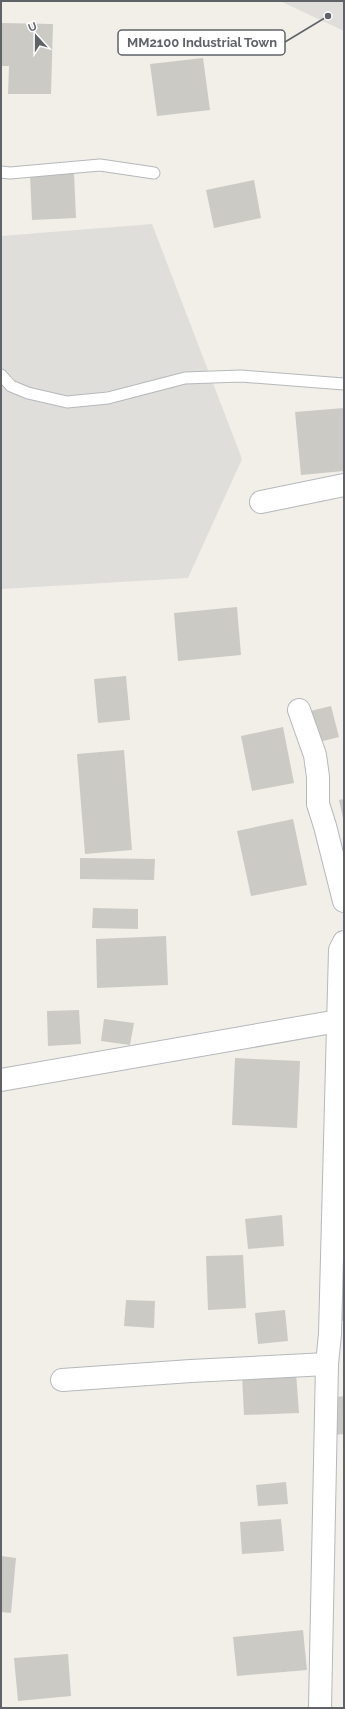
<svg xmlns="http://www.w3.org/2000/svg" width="345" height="1709" font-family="Raleway,sans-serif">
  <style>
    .industrial { fill: #e0deda }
    .building { fill: #cccac5 }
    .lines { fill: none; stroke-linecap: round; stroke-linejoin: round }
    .service-casing { stroke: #b5b8bc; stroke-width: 13 }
    .minor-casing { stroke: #b5b8bc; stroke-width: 24 }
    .service { stroke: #fff; stroke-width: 11 }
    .minor { stroke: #fff; stroke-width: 22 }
    .leader { fill: none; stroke: #5f6368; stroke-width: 1.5 }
    .callout-dot { fill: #5f6368; stroke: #fff; stroke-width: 1.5 }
    .callout { fill: #fff; stroke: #5f6368; stroke-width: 1.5 }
    .callout-label { font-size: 13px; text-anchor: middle; font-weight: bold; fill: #5f6368 }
  </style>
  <rect width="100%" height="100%" fill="#f1efe8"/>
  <g class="industrial">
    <path d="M280,1H344V31Z"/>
    <path d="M152,224L242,459L188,578L1,589V236Z"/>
  </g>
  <g class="building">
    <path d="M1,23L53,24L51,94H8L9,66H1Z"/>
    <path d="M203,58L210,110L157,116L150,64Z"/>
    <path d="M74,173L76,218L32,220L30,175Z"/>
    <path d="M254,180L261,218L214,228L206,190Z"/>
    <path d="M344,408V471L301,475L295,412Z"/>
    <path d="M237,607L241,655L178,661L174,613Z"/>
    <path d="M126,676L130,720L98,723L94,679Z"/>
    <path d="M331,706L339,737L315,743L306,712Z"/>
    <path d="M283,727L294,783L252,791L241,736Z"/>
    <path d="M124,750L132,850L85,854L77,754Z"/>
    <path d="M344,799V818H343L339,800Z"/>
    <path d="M293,819L307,885L251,896L237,831Z"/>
    <path d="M80,858L155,859L154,880L80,879Z"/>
    <path d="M93,908L138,909V929L92,928Z"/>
    <path d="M166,936L168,985L97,988L96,939Z"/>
    <path d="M79,1010L81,1044L48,1046L47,1011Z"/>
    <path d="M104,1019L134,1023L130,1045L101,1041Z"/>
    <path d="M235,1058L300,1061L297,1128L232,1125Z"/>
    <path d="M282,1215L284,1246L248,1249L245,1219Z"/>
    <path d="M243,1255L246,1308L208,1310L206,1256Z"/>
    <path d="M337,1267H344V1321H340Z"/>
    <path d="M126,1300L155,1301L154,1328L124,1326Z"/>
    <path d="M285,1310L288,1341L258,1344L255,1313Z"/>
    <path d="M296,1372L299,1413L244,1415L242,1375Z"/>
    <path d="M344,1396V1434L334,1435L331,1398Z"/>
    <path d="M286,1482L288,1504L258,1506L256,1485Z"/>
    <path d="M281,1519L284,1551L242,1554L240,1522Z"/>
    <path d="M1,1556L16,1558L11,1613L1,1612Z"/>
    <path d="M303,1630L307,1670L237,1676L233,1637Z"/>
    <path d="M68,1654L71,1696L18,1701L14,1658Z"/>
  </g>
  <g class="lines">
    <defs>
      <g id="service">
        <path d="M1,172L10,173L100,165L154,173"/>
        <path d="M1,375L11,386L28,393L67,402L108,398L185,378L241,376L344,384"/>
      </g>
      <g id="minor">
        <path d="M261,502L344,485"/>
        <path d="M299,710L315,755L318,777V804L325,826L344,901"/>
        <path d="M1,1080L338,1021"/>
        <path d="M62,1380L191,1371L327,1364"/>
        <path d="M320,1708L327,1364L330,1334L340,950L344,942"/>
      </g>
    </defs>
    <use href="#service" class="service-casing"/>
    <use href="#minor" class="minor-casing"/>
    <use href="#service" class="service"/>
    <use href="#minor" class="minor"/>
  </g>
  <path class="leader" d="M328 16L285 42"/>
  <circle class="callout-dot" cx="328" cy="16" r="4"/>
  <rect class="callout" x="118" y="30" width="167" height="25" rx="4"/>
  <g class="callout-label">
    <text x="202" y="47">MM2100 Industrial Town</text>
  </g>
  <rect width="345" height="1709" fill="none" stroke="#5f6368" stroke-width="4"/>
  <g transform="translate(36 36) rotate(339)" stroke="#ffffff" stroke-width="3" paint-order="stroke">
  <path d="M0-3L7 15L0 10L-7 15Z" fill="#5f6368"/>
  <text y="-6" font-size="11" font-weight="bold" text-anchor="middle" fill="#5f6368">U</text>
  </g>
</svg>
